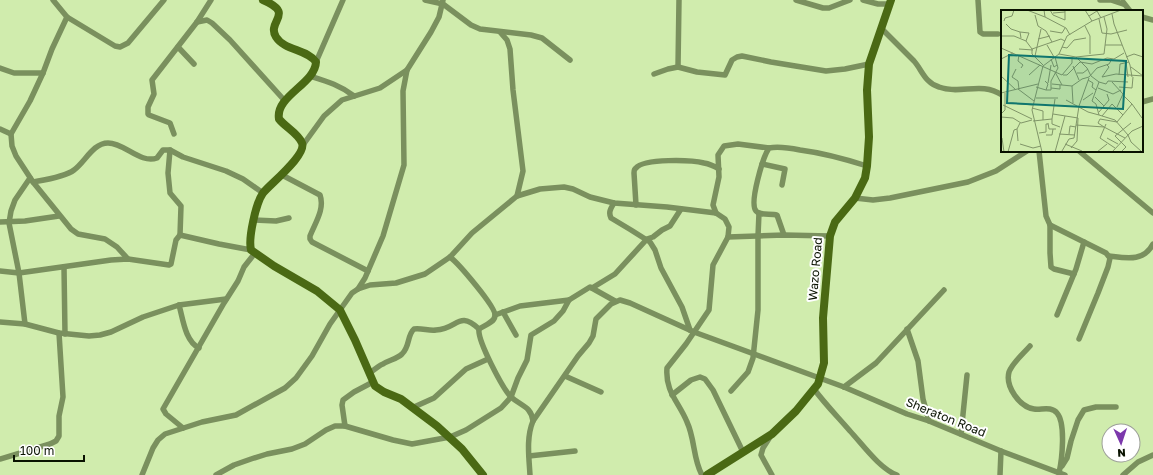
<svg xmlns="http://www.w3.org/2000/svg" width="1153" height="475" font-family="'Golos Text',sans-serif">
  <style>
    .lines { fill: none; stroke-linecap: round; stroke-linejoin: round }
    .street { stroke: #7a905e; stroke-width: 5.5 }
    .secondary { stroke: #4a6914; stroke-width: 8 }
    .labels { text-anchor: middle; dominant-baseline: central; stroke-width: 4; stroke-linejoin: round; paint-order: stroke }
    .street-label { font-size: 12px; fill: #091200; stroke: #fff }
    .inset-road { fill: none; stroke: #809568; stroke-width: 1 }
    .view { fill: #0f766e; fill-opacity: 0.15; stroke: #0f766e; stroke-width: 2 }
    .inset-edge { fill: none; stroke: #091200; stroke-width: 2 }
  </style>
  <rect width="100%" height="100%" fill="#d0ecad"/>
  <g class="lines">
    <g class="street">
      <path d="M53,0L67,17L115,46L120,47L128,43L164,0"/>
      <path d="M425,0L443,4L471,25L480,29L531,35L542,38L570,60"/>
      <path d="M796,0L823,8H829L850,0"/>
      <path d="M863,0L878,4H889"/>
      <path d="M978,0L980,32L983,34H998"/>
      <path d="M1100,0H1111L1123,4"/>
      <path d="M1123,2L1130,11"/>
      <path d="M67,17L52,49L43,73L30,101L11,134L12,146L16,156L33,182L71,229L78,234L105,239L117,247L128,259"/>
      <path d="M1142,17L1153,20"/>
      <path d="M197,22L207,20L212,23L230,40L285,101"/>
      <path d="M881,28C892,39 903,50 914,61C922,70 925,83 939,87C961,95 981,81 1002,95"/>
      <path d="M500,32L507,40L510,49L513,90L523,171L517,196"/>
      <path d="M178,47L194,64"/>
      <path d="M316,62L343,0"/>
      <path d="M678,67L679,0"/>
      <path d="M0,68L14,73H43"/>
      <path d="M654,74L668,69L678,67L697,72L725,75L732,60L737,57L742,56L771,62L826,71L845,69L869,64"/>
      <path d="M310,76C326,81 340,85 354,96"/>
      <path d="M1142,102L1153,99"/>
      <path d="M0,129L11,134"/>
      <path d="M174,134L170,123L149,115L148,114V107L154,94L152,80L197,22L211,0"/>
      <path d="M303,145L324,116L342,100L380,88L407,70"/>
      <path d="M170,150L168,173L170,193L181,206L180,235"/>
      <path d="M1039,151L1046,216L1050,225L1106,253L1110,258L1108,267L1098,293L1079,339"/>
      <path d="M1079,151L1153,213"/>
      <path d="M762,164L785,169L782,185"/>
      <path d="M282,175L320,195C325,209 315,223 310,236V239L312,242L368,271"/>
      <path d="M33,182C44,180 65,177 74,170C85,162 93,143 108,143C125,143 140,164 157,158L163,150H170L183,157L226,171L243,179L263,193"/>
      <path d="M855,198L873,200L890,198L968,182L996,171L1027,151"/>
      <path d="M614,203C611,208 608,212 611,218L631,230L650,242L655,250L661,268L682,307L690,330"/>
      <path d="M636,205L634,173C634,171 634,169 636,168C644,158 692,160 704,163C710,164 714,166 719,169"/>
      <path d="M716,213L713,205L719,177L718,155L724,146L738,144L769,148"/>
      <path d="M254,220L276,221L289,218"/>
      <path d="M0,222L25,221L59,216"/>
      <path d="M1050,225V253L1051,267L1054,269L1074,274"/>
      <path d="M784,235L777,215C771,213 760,216 756,211C749,203 763,157 769,148C779,146 790,148 800,150C823,153 845,159 867,166"/>
      <path d="M728,237L784,235L830,236"/>
      <path d="M1109,256C1126,258 1144,262 1153,244"/>
      <path d="M450,257C458,263 497,308 495,316C494,323 483,326 479,329C477,340 503,389 511,397C521,406 531,406 533,421"/>
      <path d="M64,267L65,334"/>
      <path d="M0,271L19,273L111,260L128,259L169,265L171,264L176,240L180,235L219,244L251,250"/>
      <path d="M592,288L615,274L647,239L653,237L662,230L670,226L681,209"/>
      <path d="M358,289L365,278L383,236L404,165L403,91L407,70L431,32L439,17L443,0"/>
      <path d="M179,305C183,319 185,341 199,348"/>
      <path d="M503,312L516,335"/>
      <path d="M495,315L520,306L569,300L590,287L615,301"/>
      <path d="M1057,315L1076,269L1084,242"/>
      <path d="M0,322L25,324L59,333L89,336L100,335L111,332L143,317L179,305L226,299"/>
      <path d="M25,324L19,273L9,223L11,211L15,200L30,178"/>
      <path d="M907,329L918,361L923,399L929,421"/>
      <path d="M1030,346C1023,354 1013,362 1009,372C1005,387 1020,407 1034,409C1042,410 1051,406 1057,413C1066,423 1062,460 1059,473"/>
      <path d="M370,373C374,370 378,366 383,364C389,360 397,359 402,354C410,347 407,335 414,329C422,328 429,331 436,330C458,329 458,310 479,329"/>
      <path d="M565,376L601,392"/>
      <path d="M844,387L876,363L944,290"/>
      <path d="M814,389C825,404 838,417 850,431C863,445 880,469 897,475"/>
      <path d="M731,391L748,372L753,358L758,310V236L759,213"/>
      <path d="M672,395L691,380L700,377L705,379L713,390L743,452"/>
      <path d="M414,407L434,398L466,369L488,359"/>
      <path d="M345,426L342,405L343,400L354,392L373,382"/>
      <path d="M183,428L166,414L163,409L224,303L238,281L244,267L255,253"/>
      <path d="M961,434L967,375"/>
      <path d="M770,437L763,448L761,455L772,475"/>
      <path d="M529,456L575,451"/>
      <path d="M0,459L50,444L56,441L59,436V416L63,397L59,333"/>
      <path d="M1062,466L1067,458L1071,441L1078,420L1084,410L1096,407H1116"/>
      <path d="M142,475L153,448L158,440L165,434L202,422L236,415L285,388L296,378L312,356L330,324L352,293L358,289L370,285L396,283L425,274L450,257L472,233L517,196L540,189L564,187L573,189L590,197L614,203L667,207L716,213L725,219L729,227L728,237L713,265L709,310L686,344L667,368C665,392 679,402 687,422C695,439 693,459 702,475"/>
      <path d="M216,475L234,465L251,459L267,454L292,449L305,444L326,430L335,426H345L393,440L412,444L450,437L466,430L501,408L511,397L518,378L527,360L531,335L554,321L563,311L569,300"/>
      <path d="M530,475C529,457 526,438 533,421L578,356L589,343L593,336L596,319L611,304L620,300L630,303L694,332L844,387L907,414L929,421L1001,451L1065,475"/>
      <path d="M1000,475L1001,451"/>
      <path d="M1123,475L1138,462L1153,455"/>
    </g>
    <g class="secondary">
      <path d="M263,0C296,14 266,21 276,37C285,51 307,49 316,62C315,84 275,96 279,119C285,127 298,133 302,143C307,155 270,184 263,193C256,203 248,238 251,250L274,266L317,291L340,310L355,340L375,386L384,392L401,399L437,426L462,449L483,475"/>
      <path d="M707,475L772,434L796,411L818,384L824,363L823,318L830,236L835,222L855,198L865,178L867,166L869,137L867,90L869,64L891,0"/>
    </g>
  </g>
  <g class="labels">
    <g class="street-label">
      <text transform="translate(815 269) rotate(-85)">Wazo Road</text>
      <text transform="translate(946 417) rotate(22)">Sheraton Road</text>
    </g>
  </g>
  <g transform="translate(1001 10)">
    <rect width="142" height="142" fill="#d0ecad"/>
    <path class="inset-road" d="M26,0L44,7M43,0L44,7L65,18L69,25M49,0L52,5L64,10V0M84,0L91,11M52,3L64,2M111,4L113,14L129,55L131,67M34,5L37,16L45,21L51,32M88,6L96,1L100,8M98,9L101,23L110,24L126,20M3,11L4,8L11,6L13,0M5,14L10,19L19,22M84,16L89,26V44M49,21L61,23L64,18M0,26H13L25,31L31,39V44L42,55M20,28L19,22L28,23L25,31M37,29L49,26M46,35L53,47M104,35H121M61,37L66,38L73,30L85,28M0,38L61,65L71,53V47M18,39L32,40M31,39L60,29L64,31M58,44L75,47L86,58L90,66L98,72L91,91L95,94L98,105L114,110L127,125M18,45L17,51L22,55L20,58M34,46L40,19M75,47L103,44L106,19L103,7M125,47L133,44L142,47M0,49L12,43M50,49L53,57L56,55M125,52L127,67M72,56L78,70M130,57L142,66M15,59L11,67L17,71L18,79M54,62L61,75M76,63H82L87,59M28,65L39,55M62,65H66L79,52L91,54L106,48L113,49L123,43M118,65L119,54L128,52M0,66L15,80M101,67L115,64L142,66M101,67L108,57L106,55M87,70L92,73L91,77L95,80M98,72L105,74L107,71L127,72M111,72L122,84L116,97M47,73L50,55M51,74L71,76L81,69L88,67L96,58L108,54L111,49M71,76L72,93M35,77L45,80L47,74L44,71M118,77L131,78L132,67M50,78L59,79V75M97,78L112,84L120,80M17,79L33,91M45,80H50V71L57,58L54,47M0,83L37,74M122,85L131,94M94,87L103,96M35,88H57M65,90L87,102L98,105M82,90L92,83M9,93L32,95M2,95L31,109M31,98L42,101V110M98,102L108,90L106,84M0,104L4,100V83M52,104L77,108M101,106L111,94L122,105M0,107L12,108L20,113L31,110M51,109V114L59,117M32,111L51,109L54,89M47,113L48,119H55M105,114L99,128L114,138M75,115L103,117L124,128M103,117L97,113L99,109L116,112L131,94L141,108M38,123L45,122V114H47M58,124L74,125M68,124L69,116L75,117M45,125H51L52,119M127,125L130,132L141,142M1,128L3,142M106,128L117,134M17,131L16,119L19,113M19,134L32,138L40,136M64,134L81,141M70,138L76,131L77,108M61,141L68,129L73,128L78,96L88,68M7,142L13,120L16,119M41,142L31,100L42,56L58,44L66,26L91,11L120,0M54,142L64,106M96,142L106,134M111,142L131,121L142,116M120,142L125,137L114,126L130,113"/>
    <path class="view" d="M8,45L125,51L122,99L6,93Z"/>
    <rect width="142" height="142" class="inset-edge"/>
  </g>
  <g transform="translate(1121 443) rotate(177)"><circle r="19" fill="#ffffff" stroke="#9da099"/>
  <path d="M0-3L7 15L0 10L-7 15Z" fill="#7c38ac"/>
  <text y="-6" font-size="11" font-weight="bold" text-anchor="middle" fill="#091200">N</text>
  </g>
  <path d="M14 455v6h70v-6" fill="none" stroke="#091200" stroke-width="2"/>
  <text x="20" y="455" font-size="12" fill="#091200" stroke="#ffffff" stroke-width="3" paint-order="stroke">100 m</text>
</svg>
